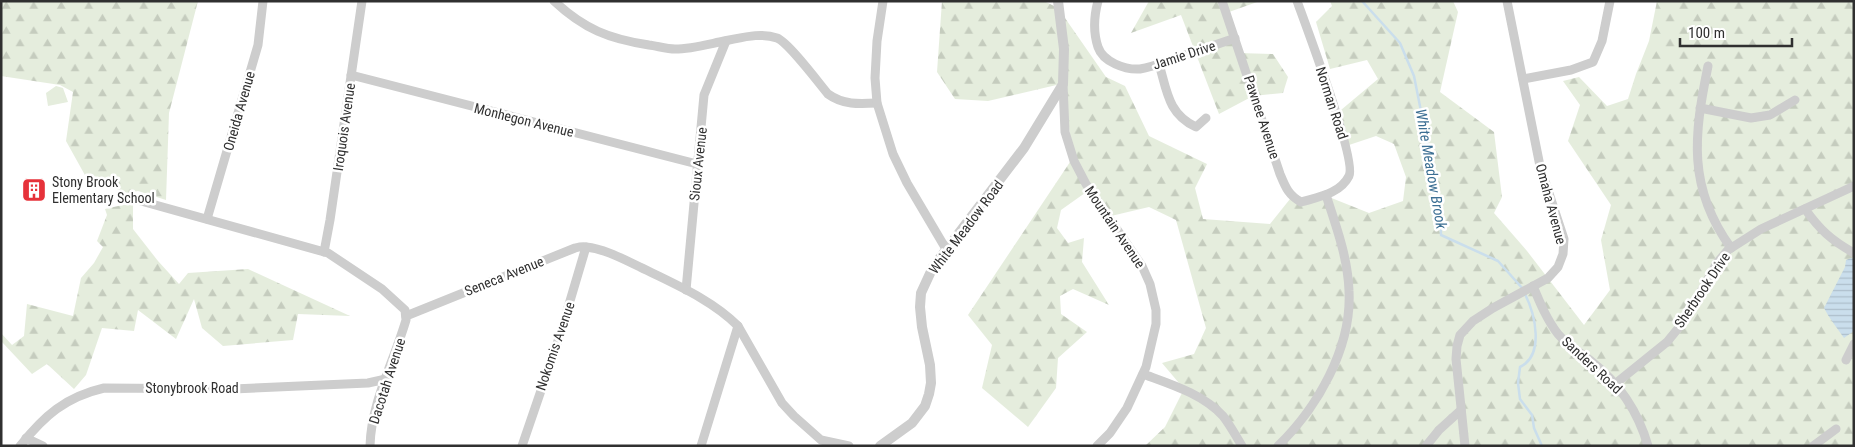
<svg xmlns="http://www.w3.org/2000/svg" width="1855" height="447" font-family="'Roboto Condensed',sans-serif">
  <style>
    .forest { fill: url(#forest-firs) }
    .park { fill: #e5eddd }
    .water { fill: url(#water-rules) }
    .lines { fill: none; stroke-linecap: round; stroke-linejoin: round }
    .stream { stroke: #cadeec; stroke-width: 2.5 }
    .minor { stroke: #cdcdcd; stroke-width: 9 }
    .tertiary { stroke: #cdcdcd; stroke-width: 10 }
    .labels { text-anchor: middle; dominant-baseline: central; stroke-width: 5; stroke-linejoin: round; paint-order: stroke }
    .street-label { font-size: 14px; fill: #303030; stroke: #fff }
    .poi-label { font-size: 14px; fill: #303030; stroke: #fff; text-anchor: start }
    .water-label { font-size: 15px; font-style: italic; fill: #3c6f93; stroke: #fff }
  </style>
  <defs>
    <pattern id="forest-firs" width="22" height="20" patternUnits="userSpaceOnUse" patternTransform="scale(1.25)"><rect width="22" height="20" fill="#e5eddd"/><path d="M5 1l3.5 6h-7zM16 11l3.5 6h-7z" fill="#c5ccbe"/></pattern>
    <pattern id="water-rules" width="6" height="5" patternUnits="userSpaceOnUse" patternTransform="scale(1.25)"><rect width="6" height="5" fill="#cadeec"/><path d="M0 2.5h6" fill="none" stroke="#aebfcb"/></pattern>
  </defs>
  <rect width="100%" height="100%" fill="#fff"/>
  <g class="forest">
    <path d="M1,1H198L169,113L166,200L138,191L127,193L86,177L66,141L73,92L60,85L1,76Z"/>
    <path d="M942,1H1044L1058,8L1106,77L1125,86L1149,136L1207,164L1195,188L1203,219L1270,224L1290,199L1324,195L1369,213L1403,201L1406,177L1394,144L1376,136L1346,146L1335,115L1378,79L1367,60L1330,69L1316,22L1332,6L1330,1H1453L1458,12L1440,92L1494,132L1502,197L1494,213L1527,251L1584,325L1610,290L1601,240L1611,205L1568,141L1580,105L1563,81L1579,77L1607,106L1628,99L1636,74L1649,41L1657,1H1854V446H1145L1165,427L1184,389L1162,363L1194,354L1206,328L1176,220L1149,207L1111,216L1092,188L1061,210L1057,228L1068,243L1084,238L1082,262L1109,305L1073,289L1060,296L1061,314L1087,332L1058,358L1056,388L1028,427L982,388L992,345L968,315L1072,159L1065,83L988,101L955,99L937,72Z"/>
    <path d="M1149,1H1260L1229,12L1238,53L1273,54L1288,77L1283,93L1253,96L1219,114L1181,15L1131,33Z"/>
    <path d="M127,204H133V229L158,261L179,284L188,273L248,269L350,316L298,314L293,340L223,346L202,328L194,299L176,339L138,310L134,331L102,328L86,375L74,389L47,364L32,374L1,341V333L12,345L24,336L27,304L73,316L81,278L94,263L103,247L97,241L107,215L105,209Z"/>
  </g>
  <path class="park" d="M56,86L63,88L68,102L48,106L46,93Z"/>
  <path class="water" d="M1851,258L1854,259V331L1844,338C1837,328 1829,318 1824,308L1845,267L1846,260Z"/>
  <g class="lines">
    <g class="stream">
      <path d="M1362,1L1400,43L1414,76L1440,207L1441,235L1498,261L1523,289"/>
      <path d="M1525,294C1535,314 1545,355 1520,367L1518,383L1520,399L1532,415L1534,428L1542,446"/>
    </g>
    <g class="minor">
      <path d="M554,1C584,29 609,39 649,45C657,46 667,49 675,49C691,49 709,44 724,41C741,38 760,32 777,38C788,42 818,82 828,94C843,105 859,104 877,103"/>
      <path d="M883,1L877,41L875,78L877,103L893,154L907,183L946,249"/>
      <path d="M1098,1C1094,16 1093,32 1098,47C1103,62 1125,70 1140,69C1152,67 1165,62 1177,58C1196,51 1216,45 1235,38"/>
      <path d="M1222,1L1280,174C1285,186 1288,195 1301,202C1318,197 1340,194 1349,176C1357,161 1306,26 1297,1"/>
      <path d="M1159,64C1167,91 1168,114 1196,127L1206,118"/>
      <path d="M1708,66C1694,135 1687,187 1731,248"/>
      <path d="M351,75L697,164"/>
      <path d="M1523,79L1571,70L1593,62L1602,41L1610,1"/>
      <path d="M1063,84L1065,132L1074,161L1086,184L1142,266L1150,284L1156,310V324L1146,367L1127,408L1110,433L1097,446"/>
      <path d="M1700,108L1751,118L1770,115L1795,100"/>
      <path d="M141,201L328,253L382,289L405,310L406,320C394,361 371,403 370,446"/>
      <path d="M1805,209C1820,230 1831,240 1854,253"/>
      <path d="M207,219L258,45L263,1"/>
      <path d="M324,252L330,220L362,1"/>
      <path d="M1533,286C1540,303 1547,320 1558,334C1567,345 1580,352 1591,361C1619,383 1638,411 1648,446"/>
      <path d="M686,290L704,95L726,41"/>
      <path d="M406,316L575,248C579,247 583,246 586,247C605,249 623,259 640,267C674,284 711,299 738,326L782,403L794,416L821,440L849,446"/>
      <path d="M1846,360L1854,344"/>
      <path d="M1143,374C1170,384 1203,394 1223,416C1230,425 1236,436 1242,446"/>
      <path d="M1615,384L1667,342L1685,320L1717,263L1728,250L1761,229L1854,186"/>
      <path d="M26,438L43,446"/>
      <path d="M20,446C44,416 65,397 104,388L233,389L368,383L386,379"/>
      <path d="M522,446L559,338L586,247"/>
      <path d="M701,446L738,326"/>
      <path d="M1278,446C1317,408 1352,348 1349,291C1348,258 1336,226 1326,195"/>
      <path d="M1426,446L1439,430L1461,410"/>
      <path d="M1465,446L1456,359L1457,346L1460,335L1473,321L1493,308L1548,278L1558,267L1563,254L1564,239L1540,166L1507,1"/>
      <path d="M1813,446L1836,429"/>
    </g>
    <path class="tertiary" d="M880,446L912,423L925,406L929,394L931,383L930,365L922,327L920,307L921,293L933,267L1024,148L1063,84L1064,49L1058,1"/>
  </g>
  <defs>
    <symbol id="building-square" viewBox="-11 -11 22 22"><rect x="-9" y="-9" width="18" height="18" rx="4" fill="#e6323a" stroke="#fff"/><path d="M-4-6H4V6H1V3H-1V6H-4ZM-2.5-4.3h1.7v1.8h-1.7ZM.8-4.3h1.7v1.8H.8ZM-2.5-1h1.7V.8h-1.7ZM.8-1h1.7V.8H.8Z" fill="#fff"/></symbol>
  </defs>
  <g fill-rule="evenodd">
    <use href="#building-square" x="20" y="176" width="28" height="28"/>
  </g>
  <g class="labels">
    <g class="street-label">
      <text transform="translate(1184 55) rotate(-18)">Jamie Drive</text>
      <text transform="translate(1332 103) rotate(72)">Norman Road</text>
      <text transform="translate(239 111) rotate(-74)">Oneida Avenue</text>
      <text transform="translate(1262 117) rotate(72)">Pawnee Avenue</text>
      <text transform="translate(524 120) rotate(14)">Monhegon Avenue</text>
      <text transform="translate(344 127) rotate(-82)">Iroquois Avenue</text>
      <text transform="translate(698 164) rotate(-84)">Sioux Avenue</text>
      <text transform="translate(1551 204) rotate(75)">Omaha Avenue</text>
      <text transform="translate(966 227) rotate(-53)">White Meadow Road</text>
      <text transform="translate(1115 227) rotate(56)">Mountain Avenue</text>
      <text transform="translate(504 276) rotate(-22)">Seneca Avenue</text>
      <text transform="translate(1702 290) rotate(-56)">Sherbrook Drive</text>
      <text transform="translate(555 346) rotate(-71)">Nokomis Avenue</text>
      <text transform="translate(1592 365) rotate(43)">Sanders Road</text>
      <text transform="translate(387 381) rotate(-72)">Dacotah Avenue</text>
      <text x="192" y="388">Stonybrook Road</text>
    </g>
    <g class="poi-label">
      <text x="52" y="182">Stony Brook<tspan x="52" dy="16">Elementary School</tspan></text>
    </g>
    <g class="water-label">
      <text transform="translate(1431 169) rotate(80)">White Meadow Brook</text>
    </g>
  </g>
  <rect width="1855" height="447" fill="none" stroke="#303030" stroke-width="5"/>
  <path d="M1680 38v8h112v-8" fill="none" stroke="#303030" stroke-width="2.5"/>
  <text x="1688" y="38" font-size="15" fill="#303030" stroke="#ffffff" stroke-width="4" paint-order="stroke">100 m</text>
</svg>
